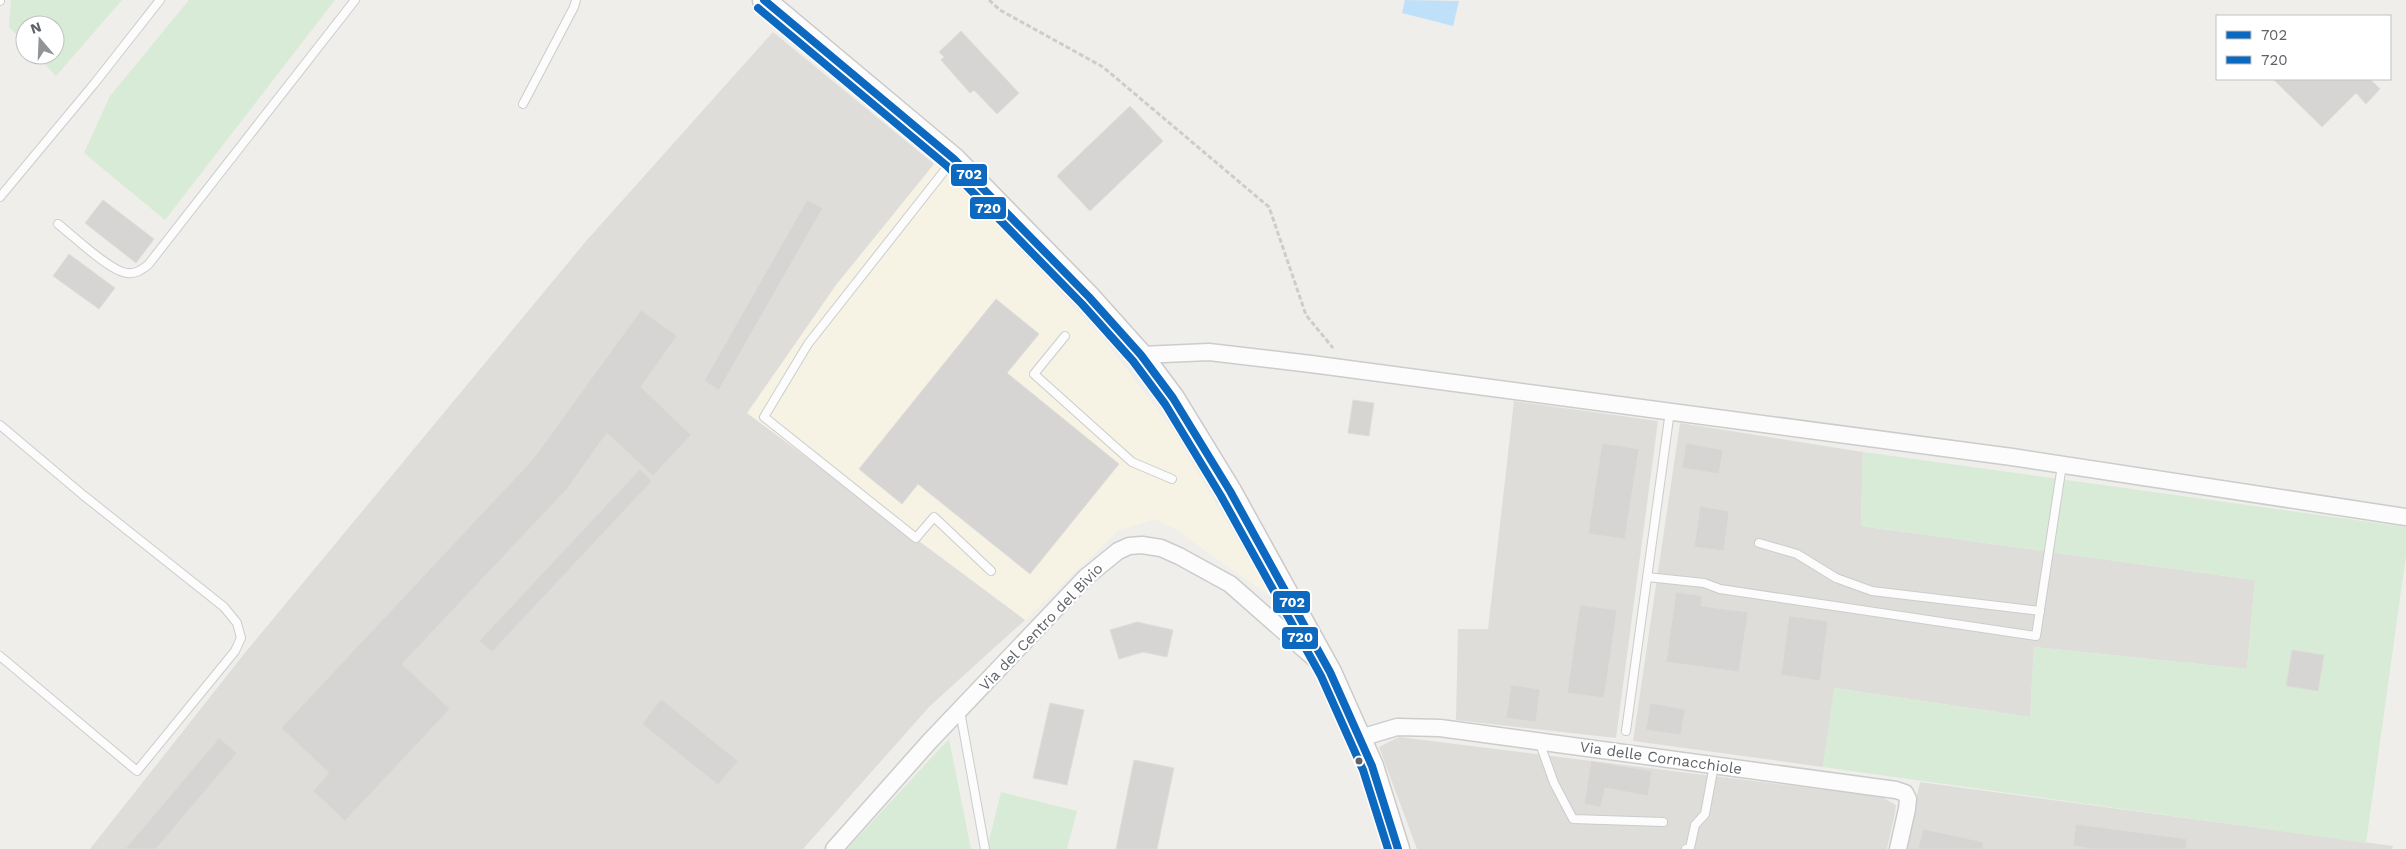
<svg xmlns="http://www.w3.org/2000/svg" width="2406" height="849" font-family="'Work Sans',sans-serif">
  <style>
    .commercial { fill: #f7f3e4 }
    .industrial { fill: #dfddda }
    .green { fill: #d8ebd6 }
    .water { fill: #bfe0f9 }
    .building { fill: #d6d5d3; stroke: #deddd9 }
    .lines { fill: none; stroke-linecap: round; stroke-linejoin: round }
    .lane-casing { stroke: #cbcccc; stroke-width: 10 }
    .street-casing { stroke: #cbcccc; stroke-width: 19 }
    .secondary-casing { stroke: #cacacb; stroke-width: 25 }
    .path { stroke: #cacfcc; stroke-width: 3; stroke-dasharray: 5 2.5; stroke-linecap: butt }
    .lane { stroke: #fdfcfc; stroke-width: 8 }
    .street { stroke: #fdfcfc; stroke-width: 16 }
    .secondary { stroke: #fdfcfc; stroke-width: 22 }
    .bus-1-casing { stroke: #fff; stroke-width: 11 }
    .bus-2-casing { stroke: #fff; stroke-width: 11 }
    .bus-1 { stroke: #0c69bf; stroke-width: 8 }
    .bus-2 { stroke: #0c69bf; stroke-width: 8 }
    .bus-dot { fill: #5f6368; stroke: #fff; stroke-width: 2 }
    .labels { text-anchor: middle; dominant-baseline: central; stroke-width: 4.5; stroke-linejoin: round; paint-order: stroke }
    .street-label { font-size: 15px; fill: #5f6368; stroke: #fff }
    .line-badge { stroke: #fff; stroke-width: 2 }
    .badge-label { font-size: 14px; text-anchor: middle; font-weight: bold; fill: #fff }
  </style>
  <rect width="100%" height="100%" fill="#efeeea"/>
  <path class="commercial" d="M934,164L950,176L1103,338L1173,430L1271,597L1175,529L1156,519L1119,530L1025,620L747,413L836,285Z"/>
  <g class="industrial">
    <path d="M773,32L934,164L836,285L747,413L1025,620L930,706L803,849H90L244,654L587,240Z"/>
    <path d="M1514,401L1658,421L1616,738L1456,720L1458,629H1488Z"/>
    <path d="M1680,423L1863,452L1861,526L2255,580L2247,669L2034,647L2030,717L1835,688L1823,767L1633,741Z"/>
    <path d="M1399,737L1882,797L1896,805L1895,813L1887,849H1417L1379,747Z"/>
    <path d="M1920,782L2393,846L2392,849H1905Z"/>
  </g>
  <g class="green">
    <path d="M11,0H122L56,76L36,55H55V25H25V43L9,27Z"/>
    <path d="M189,0H335L165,220L84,153L110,96Z"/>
    <path d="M1863,452L2406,527V555L2366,843L1823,767L1834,688L2030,717L2034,647L2247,669L2255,580L1861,526Z"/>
    <path d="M949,739L971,849H847Z"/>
    <path d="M1001,792L1077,811L1067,849H987Z"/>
  </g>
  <path class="water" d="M1405,0L1459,1L1453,26L1402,13Z"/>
  <g class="building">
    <path d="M961,31L1019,93L997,114L974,90L970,93L941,60L944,57L939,52Z"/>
    <path d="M2273,79H2370L2380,89L2366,104L2356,93L2322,127Z"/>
    <path d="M1130,106L1163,141L1090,211L1057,176Z"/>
    <path d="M103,200L154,239L136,263L85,223Z"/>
    <path d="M807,200L823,208L719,390L704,381Z"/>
    <path d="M69,254L115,288L99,309L53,276Z"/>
    <path d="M996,299L1039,334L1007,373L1119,464L1030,574L918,484L902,504L859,469Z"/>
    <path d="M641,310L677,336L641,387L691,435L653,476L607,433L567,489L402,664L450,709L345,821L313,791L329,773L281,728L533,459Z"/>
    <path d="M1353,400L1374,403L1369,436L1348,433Z"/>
    <path d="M1602,443L1639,449L1625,539L1588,534Z"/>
    <path d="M1686,443L1723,450L1719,474L1682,468Z"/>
    <path d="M640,469L652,481L492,652L479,641Z"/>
    <path d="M1700,506L1729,511L1724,551L1694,547Z"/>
    <path d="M1676,592L1702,596L1701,606L1748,612L1739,672L1666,662Z"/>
    <path d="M1580,605L1617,610L1604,698L1567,693Z"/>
    <path d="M1789,616L1828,621L1820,681L1781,675Z"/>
    <path d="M1137,622L1173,630L1167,657L1143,652L1119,659L1110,630Z"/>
    <path d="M2292,650L2324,655L2318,691L2286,686Z"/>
    <path d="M1511,685L1540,689L1536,722L1506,718Z"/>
    <path d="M661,699L738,761L718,785L642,724Z"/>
    <path d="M1050,703L1084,710L1067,785L1033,778Z"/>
    <path d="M1650,703L1685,709L1681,735L1646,730Z"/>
    <path d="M219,738L237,753L156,849H125Z"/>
    <path d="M1134,760L1174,768L1157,849H1116Z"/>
    <path d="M1591,761L1652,771L1648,796L1605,788L1601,807L1584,804Z"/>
    <path d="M2076,824L2187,839L2186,849H2093L2073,846Z"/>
    <path d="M1923,829L1983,842V849H1918Z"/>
  </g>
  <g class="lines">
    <defs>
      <g id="lane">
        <path d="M0,1V0"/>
        <path d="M523,104L574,7L576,0"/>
        <path d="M952,161L808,344L764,417L916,538L934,517L991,571"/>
        <path d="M0,197L94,84L160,0"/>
        <path d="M58,224C72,235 111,272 127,273C136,274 141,270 148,265L355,0"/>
        <path d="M1065,336L1034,374L1132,462L1172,479"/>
        <path d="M0,425L83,495L224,607L237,623L241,638L235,651L137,771L0,656"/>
        <path d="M1759,543L1797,554L1836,578L1872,591L2040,611"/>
        <path d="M1647,577L1704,583L1720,589L2036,636L2062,465"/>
        <path d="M960,711L985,849"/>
        <path d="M1626,731L1670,411"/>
        <path d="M1539,741L1554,783L1573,819L1663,822"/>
        <path d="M1686,849L1690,848L1695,825L1705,814L1714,765"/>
      </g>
      <g id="street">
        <path d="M1141,355L1209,352L1311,364L2012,457L2406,517"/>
        <path d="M1360,738L1397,727L1440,728L1896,790L1905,793L1908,799L1907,809L1898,849"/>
        <path d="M834,849L929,742L1086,577L1118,551L1129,546L1142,545L1161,548L1179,556L1230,584L1322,665"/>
      </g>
      <path id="secondary" d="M764,0L954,159L1089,297L1141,355L1173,398L1230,491L1330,672L1372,766L1398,849"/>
    </defs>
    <use href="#lane" class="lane-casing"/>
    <use href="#street" class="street-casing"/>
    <use href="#secondary" class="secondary-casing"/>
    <path class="path" d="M989,0L1000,10L1103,67L1269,207L1306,315L1333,348"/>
    <use href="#lane" class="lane"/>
    <use href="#street" class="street"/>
    <use href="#secondary" class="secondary"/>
    <defs>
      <path id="bus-1" d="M764,0L954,159L1089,297L1141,355L1173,398L1230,491L1330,672L1372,766L1398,849"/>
      <path id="bus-2" d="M758,8L947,166L1082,304L1133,361L1165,404L1221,496L1321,676L1363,770L1388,849"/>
    </defs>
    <use href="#bus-1" class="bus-1-casing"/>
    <use href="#bus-2" class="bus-2-casing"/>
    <use href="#bus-1" class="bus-1"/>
    <use href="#bus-2" class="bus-2"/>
  </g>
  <circle class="bus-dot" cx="1359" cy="761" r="4.5"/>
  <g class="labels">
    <g class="street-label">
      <text transform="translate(1041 627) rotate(-46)">Via del Centro del Bivio</text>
      <text transform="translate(1661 758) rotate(8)">Via delle Cornacchiole</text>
    </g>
  </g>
  <g class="line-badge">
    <rect x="950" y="163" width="38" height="24" rx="5" fill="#0c69bf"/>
    <rect x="969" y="196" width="38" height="24" rx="5" fill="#0c69bf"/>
    <rect x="1272" y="590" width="39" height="24" rx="5" fill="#0c69bf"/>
    <rect x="1281" y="626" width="38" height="24" rx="5" fill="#0c69bf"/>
  </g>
  <g class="badge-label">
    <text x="969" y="179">702</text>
    <text x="988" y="213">720</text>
    <text x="1292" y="607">702</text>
    <text x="1300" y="642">720</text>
  </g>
  <rect x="2216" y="15" width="175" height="65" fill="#ffffff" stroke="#bfc1c3"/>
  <rect x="2226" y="31" width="25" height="8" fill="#0c69bf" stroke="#bfc1c3"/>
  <text x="2261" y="40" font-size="15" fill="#5f6368">702</text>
  <rect x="2226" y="56" width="25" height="8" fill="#0c69bf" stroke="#bfc1c3"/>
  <text x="2261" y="65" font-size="15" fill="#5f6368">720</text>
  <g transform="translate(40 40) rotate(341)"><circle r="24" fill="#ffffff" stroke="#bfc1c3"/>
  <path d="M0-4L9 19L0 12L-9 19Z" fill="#919496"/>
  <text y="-8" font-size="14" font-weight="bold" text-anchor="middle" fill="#5f6368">N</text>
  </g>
</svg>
